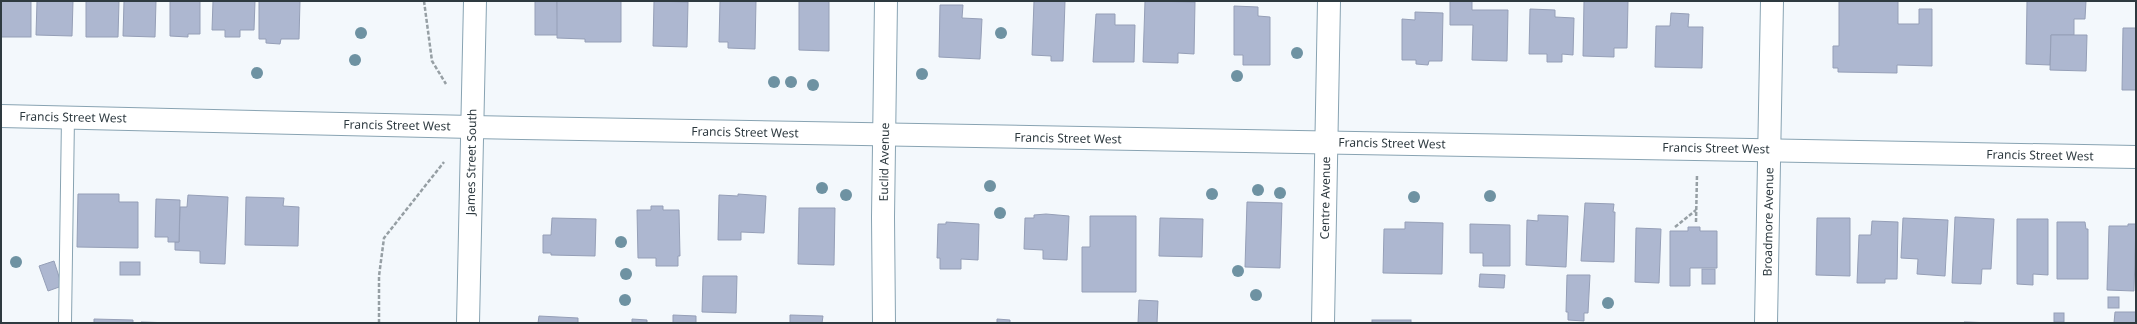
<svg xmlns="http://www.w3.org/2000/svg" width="2137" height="324" font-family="'Noto Sans',sans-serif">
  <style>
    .building { fill: #adb7d0; stroke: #959fb7 }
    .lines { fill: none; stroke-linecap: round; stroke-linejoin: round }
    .service-casing { stroke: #88a3b2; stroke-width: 14 }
    .minor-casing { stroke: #88a3b2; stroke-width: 24 }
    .tertiary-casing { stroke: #88a3b2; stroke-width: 24 }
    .path { stroke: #969fa4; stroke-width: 2.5; stroke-dasharray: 4 2; stroke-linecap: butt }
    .service { stroke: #fff; stroke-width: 12 }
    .minor { stroke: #fff; stroke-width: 22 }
    .tertiary { stroke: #fff; stroke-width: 22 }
    .tree { fill: #6e92a2 }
    .labels { text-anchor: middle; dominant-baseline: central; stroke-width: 3; stroke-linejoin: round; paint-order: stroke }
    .street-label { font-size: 12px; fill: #2e3a40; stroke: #fff }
  </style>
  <rect width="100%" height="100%" fill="#f3f8fc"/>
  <g class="building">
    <rect x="1" y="1" width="30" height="36"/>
    <path d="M37,1H73L72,36L36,35Z"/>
    <path d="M86,1H119L118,37H86Z"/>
    <path d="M124,1H156L155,37L123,36Z"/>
    <path d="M170,1H200V34H188V37L170,36Z"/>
    <path d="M213,1H255L254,30H240V37H225V30H212Z"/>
    <path d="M259,1H300L299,39H281L280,44L266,43V39H259Z"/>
    <path d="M535,1H557L558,35H535Z"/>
    <path d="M557,1H621V42H585V39L557,38Z"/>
    <path d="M654,1L688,2L687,47L653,46Z"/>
    <path d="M720,1H756L755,49L728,48V42H719Z"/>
    <path d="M799,1H829V51L799,50Z"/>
    <path d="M1034,1H1065L1063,61H1051V56L1032,55Z"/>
    <path d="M1145,1L1195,2L1194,54L1178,53V63L1143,62Z"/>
    <path d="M1450,1H1472V10H1508L1507,61L1472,60L1473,25H1450Z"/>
    <path d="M1584,1H1628L1627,48H1614V57L1583,56Z"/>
    <path d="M1839,1H1898V24H1919V9H1932V66L1897,65V73L1838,72V68H1833V46H1839Z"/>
    <path d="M2027,1H2086L2085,19H2074V35H2051L2050,65L2026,64Z"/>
    <path d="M940,5H963L962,18L982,19L980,59L939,57Z"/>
    <path d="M1234,6L1258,7V16L1270,17V65H1243V55H1234Z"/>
    <path d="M1530,9L1555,10V17L1574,18L1573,55L1562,54V62H1547V54H1529Z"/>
    <path d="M1415,12L1443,13L1442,61H1429L1428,65L1416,64V60H1402V19L1415,20Z"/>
    <path d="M1671,13L1689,14L1688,27H1703L1702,68L1655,67L1656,26H1670Z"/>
    <path d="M1096,14H1115V25H1135L1134,62H1093Z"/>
    <path d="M2123,28H2136V90H2122Z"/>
    <path d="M2051,35H2087L2086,71L2050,70Z"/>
    <path d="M78,194H119V202H138V248L77,247Z"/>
    <path d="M738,194L766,196L764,233L741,232V240H718L719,195L738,196Z"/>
    <path d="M188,195L228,197L225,264L200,263V251L175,250V242H179L180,207H187Z"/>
    <path d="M246,197L284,198L283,206L299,207L298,246L245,245Z"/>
    <path d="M156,199L180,200L179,242H168V237H155Z"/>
    <path d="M1247,202L1282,203L1280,268L1245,267Z"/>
    <path d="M1585,203L1614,204L1613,212H1615L1614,262L1581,261Z"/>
    <path d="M651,206H663V210H679L680,256H678V266H656V258H638L637,210H651Z"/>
    <path d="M799,208H835L834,265L798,264Z"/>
    <path d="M1046,214L1069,216L1067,260L1043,259V250L1024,249L1025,218H1034V215Z"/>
    <path d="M1538,215L1568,216L1566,267L1526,265L1527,220L1538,221Z"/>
    <path d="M1090,216H1136V292H1082V247H1090Z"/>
    <path d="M1955,217L1994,219L1991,269H1982L1981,284L1952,283Z"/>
    <path d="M552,218L596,219L595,256L551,255V253H543V235H551Z"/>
    <path d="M1160,218L1203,219L1202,257L1159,256Z"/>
    <path d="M1817,218H1850V276L1816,275Z"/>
    <path d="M1903,218L1948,220L1945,276L1917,274L1918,259L1901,258Z"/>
    <path d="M2017,219H2048V275L2033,274V285L2017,284Z"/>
    <path d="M1872,221L1898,222L1897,279H1885V283H1857L1859,235H1871Z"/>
    <path d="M946,222L979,224L978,260L961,259V269H940V258H937L938,224H946Z"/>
    <path d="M1405,222L1443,223L1442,274L1383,273L1384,229H1405Z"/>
    <path d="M2057,222H2085L2086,229H2088V279H2057Z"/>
    <path d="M1470,224L1510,225V266H1483V253H1470Z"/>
    <path d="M2128,224H2136L2134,291L2107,290L2109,226H2128Z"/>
    <path d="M1688,227H1700V231H1717V268H1690V286H1670V231H1688Z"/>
    <path d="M1636,228L1661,229L1659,283L1635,282Z"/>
    <path d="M54,261L62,286L48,291L39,266Z"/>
    <rect x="120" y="262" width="20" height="13"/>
    <rect x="1702" y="269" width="13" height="15"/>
    <path d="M1480,274L1505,275L1504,288L1479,287Z"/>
    <path d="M1567,275H1590L1588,313H1584V321L1568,320V312H1566Z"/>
    <path d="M703,276H737L736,313L702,312Z"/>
    <rect x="2108" y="297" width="11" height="11"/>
    <path d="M1139,300L1158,301L1157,323H1138Z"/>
    <path d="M2115,312H2136V323H2114Z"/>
    <rect x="2054" y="313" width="10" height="9"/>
    <path d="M673,315L696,316V323H673Z"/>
    <path d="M790,315L823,316L822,323H790Z"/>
    <path d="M539,316L578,318V323H538Z"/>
    <path d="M94,319L133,320V323H94Z"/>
    <path d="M632,319L647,320V323H632Z"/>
    <path d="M997,319L1010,320V323H997Z"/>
    <rect x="1372" y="320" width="39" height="3"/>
    <path d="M141,322L174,323H141Z"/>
    <path d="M1964,322L1995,323H1964Z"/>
  </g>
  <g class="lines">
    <defs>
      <path id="service" d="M65,323L68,117"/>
      <g id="minor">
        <path d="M1,116L472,127L2136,157"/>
        <path d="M884,323L883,217L886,1"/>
        <path d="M1323,323L1329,1"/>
        <path d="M1766,323L1772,1"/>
      </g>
      <path id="tertiary" d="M468,323L475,1"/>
    </defs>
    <use href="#service" class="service-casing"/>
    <use href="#minor" class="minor-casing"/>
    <use href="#tertiary" class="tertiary-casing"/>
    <g class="path">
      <path d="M424,1L432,61L446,84"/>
      <path d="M1696,222L1697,175"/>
      <path d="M1675,227L1696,210"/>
      <path d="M379,323V276L384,238L444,162"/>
    </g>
    <use href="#service" class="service"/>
    <use href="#minor" class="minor"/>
    <use href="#tertiary" class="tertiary"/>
  </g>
  <g class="tree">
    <circle cx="361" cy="33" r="6"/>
    <circle cx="1001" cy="33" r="6"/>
    <circle cx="1297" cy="53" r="6"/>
    <circle cx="355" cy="60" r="6"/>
    <circle cx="257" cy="73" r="6"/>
    <circle cx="922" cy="74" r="6"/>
    <circle cx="1237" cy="76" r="6"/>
    <circle cx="774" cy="82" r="6"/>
    <circle cx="791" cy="82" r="6"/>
    <circle cx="813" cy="85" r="6"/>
    <circle cx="990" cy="186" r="6"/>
    <circle cx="822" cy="188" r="6"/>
    <circle cx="1258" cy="190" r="6"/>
    <circle cx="1280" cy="193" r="6"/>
    <circle cx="1212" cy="194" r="6"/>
    <circle cx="846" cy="195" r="6"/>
    <circle cx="1490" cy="196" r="6"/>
    <circle cx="1414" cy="197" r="6"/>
    <circle cx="1000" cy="213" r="6"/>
    <circle cx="621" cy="242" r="6"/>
    <circle cx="16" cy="262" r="6"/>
    <circle cx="1238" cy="271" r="6"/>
    <circle cx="626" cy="274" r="6"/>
    <circle cx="1256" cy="295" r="6"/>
    <circle cx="625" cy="300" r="6"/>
    <circle cx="1608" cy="303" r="6"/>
  </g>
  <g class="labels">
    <g class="street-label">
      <text transform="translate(73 117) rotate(1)">Francis Street West</text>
      <text transform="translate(397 125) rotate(1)">Francis Street West</text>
      <text transform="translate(745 132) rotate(1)">Francis Street West</text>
      <text transform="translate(1068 138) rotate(1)">Francis Street West</text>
      <text transform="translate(1392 143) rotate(1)">Francis Street West</text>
      <text transform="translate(1716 148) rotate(1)">Francis Street West</text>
      <text transform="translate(2040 155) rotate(1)">Francis Street West</text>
      <text transform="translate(471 162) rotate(-89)">James Street South</text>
      <text transform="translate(884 162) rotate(-89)">Euclid Avenue</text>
      <text transform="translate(1325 198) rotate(-89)">Centre Avenue</text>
      <text transform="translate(1768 222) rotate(-89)">Broadmore Avenue</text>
    </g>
  </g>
  <rect width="2137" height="324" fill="none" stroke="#2e3a40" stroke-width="4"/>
</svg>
